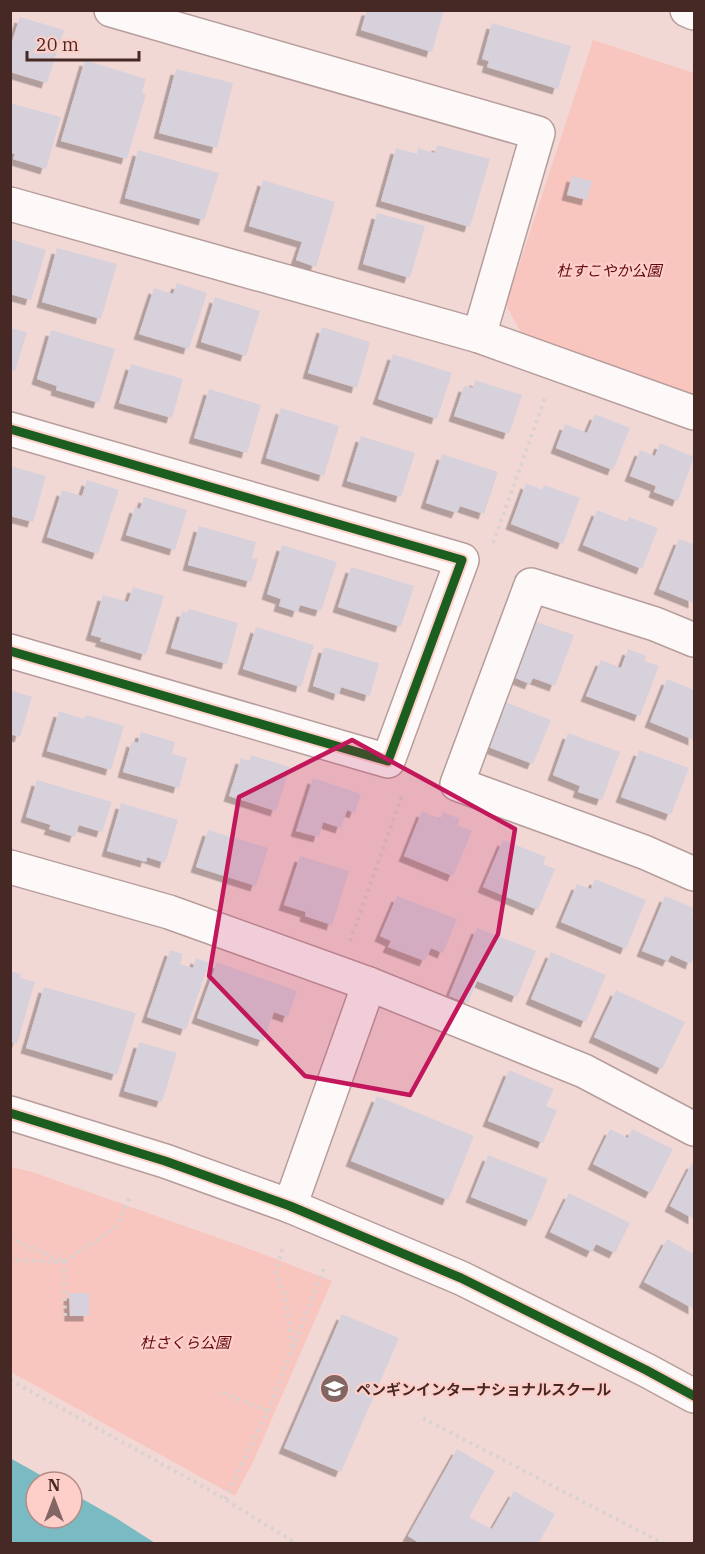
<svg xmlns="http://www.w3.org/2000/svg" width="705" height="1554" font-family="'IBM Plex Serif','Noto Sans JP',serif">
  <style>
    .green { fill: #f8c5bf }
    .water { fill: #7abbc3 }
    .building { fill: #d7d1db; filter: url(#shadow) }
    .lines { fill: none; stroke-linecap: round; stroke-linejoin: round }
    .minor-casing { stroke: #b69d9b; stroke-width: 36 }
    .tertiary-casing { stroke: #b69d9b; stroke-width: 36 }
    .path { stroke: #dad2d1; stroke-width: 4; stroke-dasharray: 3 4.5; stroke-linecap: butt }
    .minor { stroke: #fdf9f9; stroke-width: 33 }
    .tertiary { stroke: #fdf9f9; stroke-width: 33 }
    .cycleway-casing { stroke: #fecfc9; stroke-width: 13 }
    .cycleway { stroke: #1b5e20; stroke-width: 9 }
    .marked { fill: #c2185b; fill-opacity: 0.2; stroke: #c2185b; stroke-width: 4.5; stroke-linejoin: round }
    .labels { text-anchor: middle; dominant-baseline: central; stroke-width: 4.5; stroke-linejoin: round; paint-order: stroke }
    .park-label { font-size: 15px; font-style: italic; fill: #61070d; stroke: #fecfc9 }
    .poi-label { font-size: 15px; font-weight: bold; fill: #462825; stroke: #fecfc9; text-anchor: start }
  </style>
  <defs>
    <filter id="shadow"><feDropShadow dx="-5.5" dy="5.5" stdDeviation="0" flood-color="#0004"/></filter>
  </defs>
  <rect width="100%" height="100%" fill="#f2d8d5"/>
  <g class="green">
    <path d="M593,40L694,73V394L522,334L506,305Z"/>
    <path d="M11,1167L32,1172L258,1252L332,1281L253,1462L235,1496L11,1372Z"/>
  </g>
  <path class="water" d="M10,1458L53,1482H36V1518H72V1493L116,1518L155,1543H11Z"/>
  <g class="building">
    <path d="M367,10H444L432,52L361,30Z"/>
    <path d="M20,17L64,30L47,83L10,72V48Z"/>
    <path d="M492,23L571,46L558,89L487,67L489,61L482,59Z"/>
    <path d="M85,60L146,79L142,92L146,94L127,159L61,141Z"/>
    <path d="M176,69L233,83L217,148L159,133Z"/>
    <path d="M10,103L61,117L46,169L13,159L15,154L10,153Z"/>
    <path d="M437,145L490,159L470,227L381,201L396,148L417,154L418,148L435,153Z"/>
    <path d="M138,150L219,173L204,220L125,198Z"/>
    <path d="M572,176L592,181L587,200L567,195Z"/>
    <path d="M263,180L335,202L316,267L296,260L302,242L249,226Z"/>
    <path d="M377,213L425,226L410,278L363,264Z"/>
    <path d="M10,239L46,250L31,300L10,294Z"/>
    <path d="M57,248L117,264L101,319L42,302Z"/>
    <path d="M177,283L207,293L189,349L139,334L154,288L173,294Z"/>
    <path d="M215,297L260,311L246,356L201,342Z"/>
    <path d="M322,327L370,342L357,388L308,373Z"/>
    <path d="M10,328L27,332L15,371L10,369Z"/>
    <path d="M51,330L115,349L99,403L56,390L57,386L37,379Z"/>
    <path d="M393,354L452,373L437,419L378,399Z"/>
    <path d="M131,364L183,379L172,418L119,403Z"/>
    <path d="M475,380L522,395L509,434L454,416L464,386L473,388Z"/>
    <path d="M209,389L261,405L247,453L194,438Z"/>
    <path d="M281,408L339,426L324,476L266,458Z"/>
    <path d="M595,414L630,428L613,470L556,448L565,424L587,433Z"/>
    <path d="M361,436L415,453L401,497L347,481Z"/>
    <path d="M660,443L694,457L678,501L654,492L656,486L630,476L640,450L655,456Z"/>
    <path d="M442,454L498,472L484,514L460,506L457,513L426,503Z"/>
    <path d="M10,466L46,476L33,522L10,516Z"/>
    <path d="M87,480L119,490L98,554L47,537L62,490L82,496Z"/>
    <path d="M526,483L542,490L544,485L580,498L563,544L511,524Z"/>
    <path d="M144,497L187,510L175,550L126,535L135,507L140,509Z"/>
    <path d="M597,510L627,522L629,517L658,528L642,569L583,545Z"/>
    <path d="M199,526L256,542L252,558L258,559L251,582L188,565Z"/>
    <path d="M679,539L694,544V603L659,589Z"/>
    <path d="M282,545L337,562L321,611L300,605L298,612L279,606L281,599L267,594Z"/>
    <path d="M351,567L414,586L401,627L338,607Z"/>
    <path d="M133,587L164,596L146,655L100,641L102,638L91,635L103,595L128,602Z"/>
    <path d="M189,609L238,623L227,664L171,648L182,611L188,612Z"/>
    <path d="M528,619L574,635L555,686L533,678L530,684L508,675Z"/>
    <path d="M256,627L314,645L301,687L243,669Z"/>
    <path d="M324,647L379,663L370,696L341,687L339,695L313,686Z"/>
    <path d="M628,649L646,656L644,661L659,666L640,716L586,696L601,660L621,668Z"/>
    <path d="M667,679L694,690V740L650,722Z"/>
    <path d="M10,690L32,697L20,737L10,734Z"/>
    <path d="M495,698L551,720L533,764L478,743Z"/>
    <path d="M59,711L84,719L86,715L124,726L111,770L47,751Z"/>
    <path d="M141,732L175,742L172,754L187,758L179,788L123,772L132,741L138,743Z"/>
    <path d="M568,733L620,752L602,800L578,792L580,786L553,775Z"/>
    <path d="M639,750L689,768L671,815L621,797Z"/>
    <path d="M251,755L290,767L276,811L229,796L241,758L249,761Z"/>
    <path d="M313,778L361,794L355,813L347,810L341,828L323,822L319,837L296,831Z"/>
    <path d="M37,780L112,802L102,832L79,825L75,837L49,829L51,825L26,817Z"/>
    <path d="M121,803L178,820L165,863L147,857L146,862L107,851Z"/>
    <path d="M422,811L440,819L443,812L460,819L457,825L472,831L453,876L404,856Z"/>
    <path d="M208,830L268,848L256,886L196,867Z"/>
    <path d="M503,840L546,857L543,864L555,869L538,910L483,887Z"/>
    <path d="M300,856L349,871L332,925L305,916L306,912L284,905Z"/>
    <path d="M595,879L646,900L626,949L561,922L577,884L591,889Z"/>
    <path d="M397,896L457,919L443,953L431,948L425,961L388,947L391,941L380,936Z"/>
    <path d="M665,896L694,908L692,914L694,916V955L691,964L671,955L668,961L642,951Z"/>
    <path d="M477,928L536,951L517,997L477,981L468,1003L449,996Z"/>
    <path d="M170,950L183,954L180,964L193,968L196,958L209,963L186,1030L147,1017Z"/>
    <path d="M551,952L606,975L586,1022L531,999Z"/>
    <path d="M217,962L297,991L288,1017L274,1012L263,1041L197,1018Z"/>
    <path d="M10,971L21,974L20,978L35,982L17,1044L10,1042Z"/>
    <path d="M44,987L136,1013L117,1075L26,1048Z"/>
    <path d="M616,990L685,1022L662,1069L594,1037Z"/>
    <path d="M139,1042L177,1053L162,1102L124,1091Z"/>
    <path d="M509,1070L554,1089L546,1106L557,1110L543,1143L488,1121Z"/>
    <path d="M377,1096L474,1136L448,1200L351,1161Z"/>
    <path d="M610,1129L628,1138L632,1129L673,1149L651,1193L593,1164Z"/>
    <path d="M488,1155L548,1179L531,1221L471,1197Z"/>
    <path d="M692,1163L694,1164V1219L670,1206Z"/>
    <path d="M569,1193L630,1223L615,1253L596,1244L592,1252L550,1232Z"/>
    <path d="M667,1239L694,1254V1309L644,1282Z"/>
    <path d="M69,1293H89V1316H70Z"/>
    <path d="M342,1314L399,1338L341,1472L284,1448Z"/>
    <path d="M457,1449L495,1471L469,1517L492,1529L514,1491L555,1514L538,1544H421L408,1536Z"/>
  </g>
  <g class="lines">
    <defs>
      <g id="minor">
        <path d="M111,10L538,133L479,336"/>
        <path d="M10,204L479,336L694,413"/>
        <path d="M10,429L462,560L388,761L10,651"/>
        <path d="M694,640L655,624L531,585L457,784L644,852L694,874"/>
        <path d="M10,867L169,912L369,984L584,1071L694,1129"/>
        <path d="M290,1206L369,984"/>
      </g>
      <g id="tertiary">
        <path d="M687,10L694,13"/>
        <path d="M10,1113L165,1161L290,1206L461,1278L646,1370L694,1396"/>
      </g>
    </defs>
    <use href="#minor" class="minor-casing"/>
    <use href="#tertiary" class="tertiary-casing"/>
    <g class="path">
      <path d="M493,543L545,398"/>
      <path d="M350,941L403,793"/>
      <path d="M10,1238L64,1262L116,1227L131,1195"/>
      <path d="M282,1249L276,1273L285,1295L293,1347"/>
      <path d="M10,1260L64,1262L65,1318"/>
      <path d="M10,1380L218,1495L297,1544"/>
      <path d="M223,1393L268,1411"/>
      <path d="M423,1418L664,1544"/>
      <path d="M225,1499L268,1411L325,1266"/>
    </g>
    <use href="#minor" class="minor"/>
    <use href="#tertiary" class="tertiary"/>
    <defs>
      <g id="cycleway">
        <path d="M10,429L462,560L388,761L10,651"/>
        <path d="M10,1113L165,1161L290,1206L461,1278L646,1370L694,1396"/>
      </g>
    </defs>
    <use href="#cycleway" class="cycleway-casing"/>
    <use href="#cycleway" class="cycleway"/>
  </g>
  <path class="marked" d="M352,740L515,829L498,934L410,1095L305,1076L209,976L239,797Z"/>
  <defs>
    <symbol id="school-disc" viewBox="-11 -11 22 22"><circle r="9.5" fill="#826663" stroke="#fecfc9"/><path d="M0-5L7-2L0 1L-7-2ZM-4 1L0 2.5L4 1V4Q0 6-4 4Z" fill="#fff"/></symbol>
  </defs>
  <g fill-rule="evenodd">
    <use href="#school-disc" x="318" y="1372" width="33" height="33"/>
  </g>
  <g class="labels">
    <g class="park-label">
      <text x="609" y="270">杜すこやか公園</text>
      <text x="185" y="1342">杜さくら公園</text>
    </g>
    <g class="poi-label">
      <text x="356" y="1389">ペンギンインターナショナルスクール</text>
    </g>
  </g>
  <rect width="705" height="1554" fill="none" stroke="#462825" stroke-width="24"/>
  <g transform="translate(54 1500)"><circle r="28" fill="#fecfc9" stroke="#b48c87" stroke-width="1.5"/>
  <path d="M0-4.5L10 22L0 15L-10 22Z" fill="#826663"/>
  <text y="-9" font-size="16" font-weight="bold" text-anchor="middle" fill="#462825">N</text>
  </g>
  <path d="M27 51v9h112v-9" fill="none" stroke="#462825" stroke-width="3"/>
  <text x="36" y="51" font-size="18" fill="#462825" stroke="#fecfc9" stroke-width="4.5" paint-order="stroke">20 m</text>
</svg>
